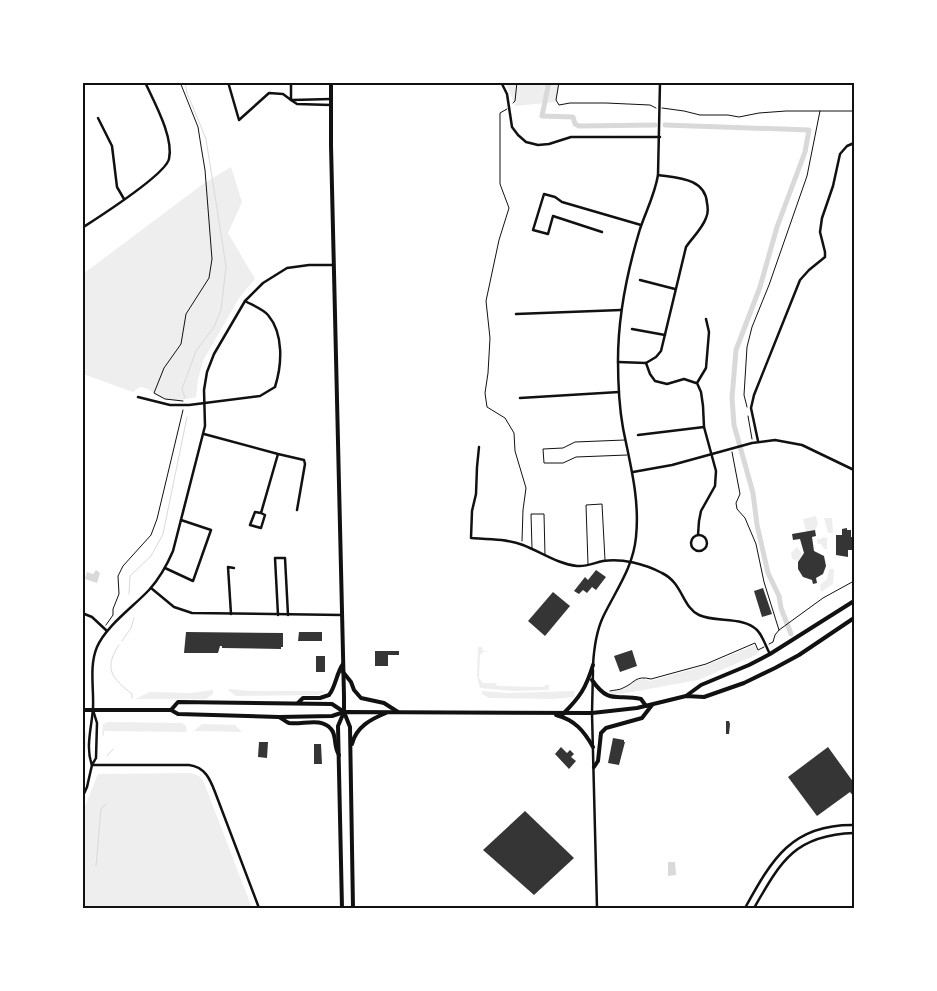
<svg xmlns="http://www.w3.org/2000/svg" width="937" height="991" font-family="'Space Grotesk',sans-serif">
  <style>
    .green { fill: #eee }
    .water { fill: #d9d9d9 }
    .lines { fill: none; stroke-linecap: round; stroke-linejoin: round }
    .stream { stroke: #d9d9d9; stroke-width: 1 }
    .canal { stroke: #d9d9d9; stroke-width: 5 }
    .building { fill: #353535 }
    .path { stroke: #111; stroke-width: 1 }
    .service { stroke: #111; stroke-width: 1 }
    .minor { stroke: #111; stroke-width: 2.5 }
    .tertiary { stroke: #111; stroke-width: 2.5 }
    .primary { stroke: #111; stroke-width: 4 }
    .neatline { fill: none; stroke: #111; stroke-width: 2 }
  </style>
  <rect width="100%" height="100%" fill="#fff"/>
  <g class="green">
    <path d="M506,83H560L556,102L515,106Z"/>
    <path d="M231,167L242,202L228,233L255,279L239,298L203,361L198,379L196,397C184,400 169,403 157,396C149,390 152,389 140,387L133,392L83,374V274L203,184Z"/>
    <path d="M816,516L818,524L815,530L806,531L803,519Z"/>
    <path d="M824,518H832L833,533H828Z"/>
    <path d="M823,537L827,538V549H824L822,545L817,543V539H821Z"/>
    <path d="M797,547L802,554L798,561L792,559L791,553Z"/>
    <path d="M829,569H834L833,584L821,592L820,585L827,579Z"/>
    <path d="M755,645L759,652L756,655L698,680L616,695L608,693L624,689L636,680L644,679L650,681L686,671L707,665Z"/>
    <path d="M478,647H482L483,651H491L483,652L480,655L479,678L483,683H496L497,686L544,687L545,685H549V690L513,691L480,688L477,676Z"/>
    <path d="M229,689L250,691H323L325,692L318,695L236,696L228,690Z"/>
    <path d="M213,690V694L206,699H135L150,692L191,693Z"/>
    <path d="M482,691L507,693L574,691L575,697L553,699L489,698L482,694Z"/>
    <path d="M108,722L182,723L186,726L187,732L104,731V736L102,735L103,724Z"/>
    <path d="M202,724L235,725L242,732L194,731Z"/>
    <path d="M83,727L87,734L83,779Z"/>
    <path d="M191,773L199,776L203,780L252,908H83V811L98,774Z"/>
  </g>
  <g class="water">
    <path d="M96,570L100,573L97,583L85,579L87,572L93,574Z"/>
    <path d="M668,862H675L676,875L668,876Z"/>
  </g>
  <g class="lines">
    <g class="stream">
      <path d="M185,398L182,389L196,351L214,327L221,310L226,266L206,139L187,93L185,82"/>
      <path d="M129,594L130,576L151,556L163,534L187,417"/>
      <path d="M122,641L131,628L134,618"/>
      <path d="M119,645C103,669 112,678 132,694V698"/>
      <path d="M107,756L113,749"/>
      <path d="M96,866L101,809L106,804"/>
    </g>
    <g class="canal">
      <path d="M549,82L542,116L573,117L575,124L579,126L655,125"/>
      <path d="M665,125L809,130L805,152L777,227L760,287L736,350L732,398L734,425L753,493L757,525L768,573L779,596L781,608L791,634"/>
    </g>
  </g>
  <g class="building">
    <path d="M847,528V530H851V537H853L852,550H848V557L836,555V535H842V529Z"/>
    <path d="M815,530L816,536L812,537L814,551L824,556L826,566L823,574L816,578L817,583L813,584L812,580L803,577L798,569V562L804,553L800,539L793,540L792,534Z"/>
    <path d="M596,570L606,577L596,590L592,587L587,593L583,590L579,594L574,591L585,577L588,580Z"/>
    <path d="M763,588L772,614L762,617L754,591Z"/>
    <path d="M553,592L570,606L545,636L528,621Z"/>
    <path d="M186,632L283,633V647H281V649L222,648V646H220L218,653H184Z"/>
    <path d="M299,632H322V641H298Z"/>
    <path d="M632,650L637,666L620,672L614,656Z"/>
    <path d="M375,651H399V655H388V666H375Z"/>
    <rect x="316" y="656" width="9" height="16"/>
    <path d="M726,721H729L730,724L729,734H726Z"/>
    <path d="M613,738L624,740V742H625L619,765L608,763Z"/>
    <path d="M259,742H268L267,758L258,757Z"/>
    <path d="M314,744H321L322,764H314Z"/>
    <path d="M561,747L567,753L570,750L574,754L571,757L576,761L569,769L555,754Z"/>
    <path d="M828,747L854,783V797L850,792L817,816L788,777Z"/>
    <path d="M525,811L574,858L534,895L483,850Z"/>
  </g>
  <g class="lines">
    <g class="path">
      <path d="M180,82L198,127L201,146L205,170L212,259L209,278L186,314L181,344L164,368L154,393L165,399L183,401"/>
      <path d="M559,82L556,100L559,105L570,103H606L650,105L656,108"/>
      <path d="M513,103L515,101L517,82"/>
      <path d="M662,108L684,111L700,115H728L739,117L759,113L786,111H854"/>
      <path d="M507,109L500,113V184L509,208L499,240L486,301L490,338L488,373L485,393L487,407L505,418L514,433L515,451L526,488L523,510L522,541"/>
      <path d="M747,407L744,395L747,347L752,327L769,285L807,176L820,111"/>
      <path d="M748,416L752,439"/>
      <path d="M732,452L740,494L736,503L737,509L745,518L756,544L764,582L779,630"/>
      <path d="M106,625L113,615V609L119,594L118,576L123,566L151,535L157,519L183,410"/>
      <path d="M769,644L773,642L775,635L779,630L823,598L854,581"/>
      <path d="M610,691C614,690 620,690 623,688C635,683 635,675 651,679L706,664L755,643L758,650L764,647"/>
    </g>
    <g class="service">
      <path d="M625,440L575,442L563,448L543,449L544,463H563L576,457L627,455"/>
      <path d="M532,548L531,514H544L545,555"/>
      <path d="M588,564L586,505L602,504L605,560"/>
    </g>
    <g class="minor">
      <path d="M228,82L239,120L269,93L283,94L291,100V82"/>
      <path d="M501,82L507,94L512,127L518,135L526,142L538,145L549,144L571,137H660"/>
      <path d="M82,84L84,82"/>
      <path d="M291,100L297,104L331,105"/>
      <path d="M292,100L331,99"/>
      <path d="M98,118L112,146L117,187L124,199"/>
      <path d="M82,228C99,217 165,175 169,159C174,137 154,102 145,82"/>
      <path d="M602,232L553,216L548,234L533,230L544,194L555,197L562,202L641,225"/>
      <path d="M640,280L675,289"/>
      <path d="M516,314L621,310"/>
      <path d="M632,329L665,335"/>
      <path d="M618,362L646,363"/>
      <path d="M646,363L656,357L661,351L686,247C692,238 702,229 706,218C708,214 708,208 707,203C705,178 677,178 658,175"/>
      <path d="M646,363L650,374L655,381L667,384L684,379L696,383"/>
      <path d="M138,397L170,405H189L260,396L275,387C282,365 284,334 268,315C263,309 252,305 245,301"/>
      <path d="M520,398L619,392"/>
      <path d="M204,434L278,454L304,460L305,464L297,510"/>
      <path d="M638,435L704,427"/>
      <path d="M758,441L751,408L754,395L800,280L809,270L825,257V252L820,232L822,218L833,186L840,154L847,146L854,143"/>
      <path d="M479,447L477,467L476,494L472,511L471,538C488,539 507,539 523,545C541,552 558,564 577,566C586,567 594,563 603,561C622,558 645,564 662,573C683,583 682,607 699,615C716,623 743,616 757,630C763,636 766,647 770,654"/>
      <path d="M633,472L672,465L752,443L775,440L802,445L854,470"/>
      <path d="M261,513L255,512L250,525L261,528L265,515L261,513L278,454"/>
      <path d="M698,535L699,521L701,511L715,486L716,471L704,427L703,406L701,392L697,383L706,368L709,332L706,319"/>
      <circle cx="699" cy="543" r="8"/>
      <path d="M165,568L193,581L211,530L181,520"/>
      <path d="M151,588L174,607L192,613L342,615"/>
      <path d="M82,613L92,617L107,631"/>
      <path d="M231,614L228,567L234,568"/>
      <path d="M278,615L275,558H285L288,615"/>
      <path d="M92,765C85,747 92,726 93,708C94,688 89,666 97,647C106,626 133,607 149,590C159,579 167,565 173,551L205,426L204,390L207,372L214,354L245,301L263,283L287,268L309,265H334"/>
      <path d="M92,765H189C205,767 210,779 215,792L259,908"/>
      <path d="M82,798L87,787L92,765L96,758L97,723L93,710"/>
    </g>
    <g class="tertiary">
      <path d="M593,665C594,648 596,632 603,617C616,590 633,568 636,537C640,499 630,464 623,428C619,406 618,382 618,360C618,315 627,272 640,229C646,211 655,194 658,175L660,82"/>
      <path d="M593,670L592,713L597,908"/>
      <path d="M745,908C772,859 792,824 854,825"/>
      <path d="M754,908C781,861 795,835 854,833"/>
    </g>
    <g class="primary">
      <path d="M331,82V145L344,696V712L338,726L342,908"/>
      <path d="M343,672L351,682L354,690L361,698L384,703L398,712"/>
      <path d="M592,680C610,706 617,693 641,699L646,706"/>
      <path d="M686,696L701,685L749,665L770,654L854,601"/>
      <path d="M298,703L303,698H320L329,695C336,686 336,674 343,664"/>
      <path d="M82,710H171L178,714L279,717L332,716L344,712L592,713L637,708L686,696L704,697L744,683L775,668L799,655L854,618"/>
      <path d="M171,710L178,702L332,704L344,712"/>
      <path d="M344,712L350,727L353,908"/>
      <path d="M563,714C580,697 586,688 593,665"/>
      <path d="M556,715C575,720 584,731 593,747"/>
      <path d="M279,717C283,719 286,722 289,723C303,725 321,717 331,729C337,735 333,746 339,755"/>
      <path d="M352,744C356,727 371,719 386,713"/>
      <path d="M594,767L598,761L601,733L606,728L642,718L652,705"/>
    </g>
  </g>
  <rect width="937" height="991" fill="none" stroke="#ffffff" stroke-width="168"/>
  <rect x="84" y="84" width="769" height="823" class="neatline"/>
</svg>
